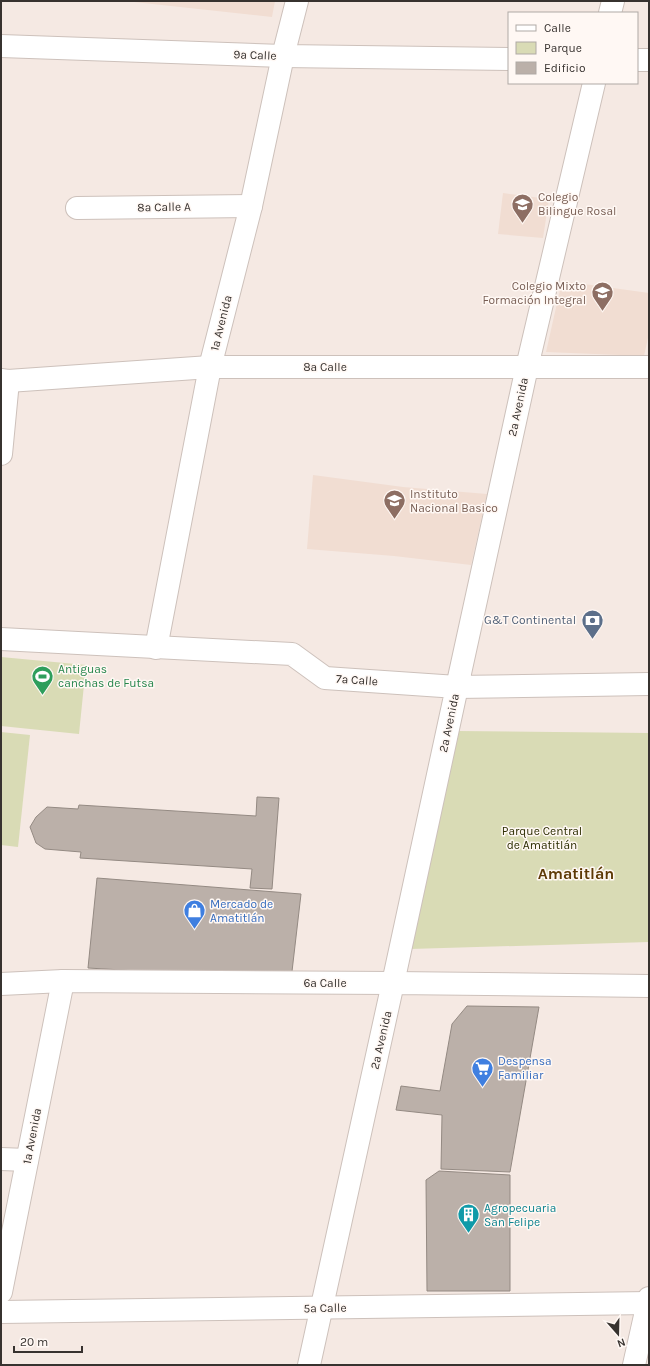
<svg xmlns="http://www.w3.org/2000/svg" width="650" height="1366" font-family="Karla,sans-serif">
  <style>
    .built { fill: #f1ddd2 }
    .green { fill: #d9dbb5 }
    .building { fill: #bbb0a9; stroke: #948a83 }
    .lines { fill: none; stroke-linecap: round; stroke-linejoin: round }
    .minor-casing { stroke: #cdc1bb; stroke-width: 24 }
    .major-casing { stroke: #cdc1bb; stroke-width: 24 }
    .minor { stroke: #fff; stroke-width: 22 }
    .major { stroke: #fff; stroke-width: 22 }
    .labels { text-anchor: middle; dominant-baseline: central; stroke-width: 3; stroke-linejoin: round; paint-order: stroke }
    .street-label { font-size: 12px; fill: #37322f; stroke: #fff8f4 }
    .education-label { font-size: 12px; fill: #785e54; stroke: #fff8f4; text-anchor: start }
    .service-label { font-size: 12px; fill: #4e5e75; stroke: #fff8f4; text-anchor: end }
    .leisure-label { font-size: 12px; fill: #27864d; stroke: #fff8f4; text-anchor: start }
    .park-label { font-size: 12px; fill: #2c2d00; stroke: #fff8f4 }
    .shop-label { font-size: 12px; fill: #366cbe; stroke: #fff8f4; text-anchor: start }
    .culture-label { font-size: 12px; fill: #0d838f; stroke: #fff8f4; text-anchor: start }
    .district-label { font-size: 16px; font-weight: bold; fill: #5d3904; stroke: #fff8f4 }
  </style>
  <rect width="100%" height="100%" fill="#f5e9e3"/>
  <g class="built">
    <path d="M134,1H275L272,17L134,2Z"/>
    <path d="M503,193L549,199L543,238L498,234Z"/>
    <path d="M562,281L649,293V333L644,356L546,352Z"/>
    <path d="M313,475L403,487L487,494L471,565L394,556L307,549Z"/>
  </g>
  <g class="green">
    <path d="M1,657L86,665L79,734L1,726Z"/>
    <path d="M457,731L649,733V942L410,949Z"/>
    <path d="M1,732L30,735L18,847L1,845Z"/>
  </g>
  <g class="building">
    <path d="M257,797L279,798L272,889L250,888L252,869L80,858L81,852L45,849L36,843L30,827L36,817L47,807L78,809L79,805L256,816Z"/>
    <path d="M97,878L301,894L291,980L88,968Z"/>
    <path d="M467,1006L539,1007L510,1172L441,1169L442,1115L396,1110L401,1086L440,1091L452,1024Z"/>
    <path d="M439,1171L510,1175V1291H427L426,1180Z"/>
  </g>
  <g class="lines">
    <defs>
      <g id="minor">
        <path d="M1,46L283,56L509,59"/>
        <path d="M637,60H649"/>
        <path d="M77,208L251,206"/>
        <path d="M1,380L8,381L210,367H649"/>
        <path d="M1,454L8,381"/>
        <path d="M1,639L292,654L325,678L457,687L393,983L63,981L1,984"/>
        <path d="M156,648L210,367L251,206L283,56L297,1"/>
        <path d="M1,1159L27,1160"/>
        <path d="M1,1292L63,981"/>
        <path d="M1,1312L649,1303"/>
        <path d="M634,1365L649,1298"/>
      </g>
      <g id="major">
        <path d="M610,13L613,1"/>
        <path d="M594,83L527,367L457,687L649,684"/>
        <path d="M309,1365L393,983L649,986"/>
      </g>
    </defs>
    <use href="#minor" class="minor-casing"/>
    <use href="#major" class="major-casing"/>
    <use href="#minor" class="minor"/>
    <use href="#major" class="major"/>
  </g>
  <defs>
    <symbol id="school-pin" viewBox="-11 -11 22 30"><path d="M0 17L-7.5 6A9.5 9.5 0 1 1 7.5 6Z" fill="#8d6e63" stroke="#fff8f4"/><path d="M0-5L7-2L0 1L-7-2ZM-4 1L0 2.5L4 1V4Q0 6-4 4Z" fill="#fff"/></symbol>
    <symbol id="bank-pin" viewBox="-11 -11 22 30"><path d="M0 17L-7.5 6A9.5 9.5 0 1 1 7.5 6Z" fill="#5c6f8a" stroke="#fff8f4"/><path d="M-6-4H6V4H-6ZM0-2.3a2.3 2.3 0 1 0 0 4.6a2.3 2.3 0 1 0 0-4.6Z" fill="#fff"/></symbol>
    <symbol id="stadium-pin" viewBox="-11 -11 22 30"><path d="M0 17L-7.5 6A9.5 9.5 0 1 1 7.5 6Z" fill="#2e9e5b" stroke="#fff8f4"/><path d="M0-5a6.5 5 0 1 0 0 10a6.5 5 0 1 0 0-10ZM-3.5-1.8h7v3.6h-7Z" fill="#fff"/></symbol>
    <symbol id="shop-pin" viewBox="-11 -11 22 30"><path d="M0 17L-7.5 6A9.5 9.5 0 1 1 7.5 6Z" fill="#3f7fe0" stroke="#fff8f4"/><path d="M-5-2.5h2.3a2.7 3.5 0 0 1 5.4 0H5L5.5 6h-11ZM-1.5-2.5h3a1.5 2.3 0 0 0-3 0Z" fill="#fff"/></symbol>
    <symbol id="supermarket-pin" viewBox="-11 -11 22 30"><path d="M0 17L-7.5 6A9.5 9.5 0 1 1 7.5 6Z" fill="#3f7fe0" stroke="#fff8f4"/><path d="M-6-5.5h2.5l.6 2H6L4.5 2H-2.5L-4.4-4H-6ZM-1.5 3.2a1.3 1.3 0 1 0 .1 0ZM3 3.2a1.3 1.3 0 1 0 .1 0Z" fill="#fff"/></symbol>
    <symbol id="building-pin" viewBox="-11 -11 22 30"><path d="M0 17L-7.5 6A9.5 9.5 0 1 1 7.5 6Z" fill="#0f9aa8" stroke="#fff8f4"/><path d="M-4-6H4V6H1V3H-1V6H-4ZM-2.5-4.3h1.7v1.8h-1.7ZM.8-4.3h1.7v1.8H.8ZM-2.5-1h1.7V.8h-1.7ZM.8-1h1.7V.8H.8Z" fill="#fff"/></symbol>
  </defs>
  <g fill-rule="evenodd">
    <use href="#school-pin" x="510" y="192" width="25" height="34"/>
    <use href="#school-pin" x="590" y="280" width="25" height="34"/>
    <use href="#school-pin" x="382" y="488" width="25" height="34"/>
    <use href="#bank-pin" x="580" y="608" width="25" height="34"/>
    <use href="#stadium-pin" x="30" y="664" width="25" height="34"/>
    <use href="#shop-pin" x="182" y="898" width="25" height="34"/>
    <use href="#supermarket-pin" x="470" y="1056" width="25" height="34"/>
    <use href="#building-pin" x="456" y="1202" width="25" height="34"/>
  </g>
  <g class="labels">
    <g class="street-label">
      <text transform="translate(255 55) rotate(2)">9a Calle</text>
      <text transform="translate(164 207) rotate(-1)">8a Calle A</text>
      <text transform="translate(221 323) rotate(-76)">1a Avenida</text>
      <text x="325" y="367">8a Calle</text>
      <text transform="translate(518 407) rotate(-78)">2a Avenida</text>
      <text transform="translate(357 680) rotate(4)">7a Calle</text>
      <text transform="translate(449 723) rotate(-78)">2a Avenida</text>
      <text x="325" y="983">6a Calle</text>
      <text transform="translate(381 1040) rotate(-77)">2a Avenida</text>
      <text transform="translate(32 1136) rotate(-79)">1a Avenida</text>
      <text transform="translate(325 1308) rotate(-1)">5a Calle</text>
    </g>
    <g class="education-label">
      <text x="538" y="197">Colegio<tspan x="538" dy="14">Bilingue Rosal</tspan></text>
      <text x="586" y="286" text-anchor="end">Colegio Mixto<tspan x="586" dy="14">Formación Integral</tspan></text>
      <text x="410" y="494">Instituto<tspan x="410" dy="14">Nacional Basico</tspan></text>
    </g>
    <g class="service-label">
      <text x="576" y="620">G&amp;T Continental</text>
    </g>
    <g class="leisure-label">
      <text x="58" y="669">Antiguas<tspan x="58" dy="14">canchas de Futsa</tspan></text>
    </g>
    <g class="park-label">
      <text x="542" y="831">Parque Central<tspan x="542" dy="14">de Amatitlán</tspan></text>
    </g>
    <g class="shop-label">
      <text x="210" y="904">Mercado de<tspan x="210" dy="14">Amatitlán</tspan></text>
      <text x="498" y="1061">Despensa<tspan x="498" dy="14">Familiar</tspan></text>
    </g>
    <g class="culture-label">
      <text x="484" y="1208">Agropecuaria<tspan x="484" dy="14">San Felipe</tspan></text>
    </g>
    <g class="district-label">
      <text x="576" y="873">Amatitlán</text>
    </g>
  </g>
  <rect width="650" height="1366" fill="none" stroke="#37322f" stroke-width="4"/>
  <rect x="508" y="12" width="130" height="72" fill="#fff8f4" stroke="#afa9a5"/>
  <rect x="516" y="25" width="20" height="6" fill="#ffffff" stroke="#afa9a5"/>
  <text x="544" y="32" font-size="12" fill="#37322f">Calle</text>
  <rect x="516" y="42" width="20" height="12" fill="#d9dbb5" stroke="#afa9a5"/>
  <text x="544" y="52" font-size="12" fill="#37322f">Parque</text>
  <rect x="516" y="62" width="20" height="12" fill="#bbb0a9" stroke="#afa9a5"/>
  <text x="544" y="72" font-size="12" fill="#37322f">Edificio</text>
  <g transform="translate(618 1334) rotate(160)" stroke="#fff8f4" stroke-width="3" paint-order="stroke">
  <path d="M0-3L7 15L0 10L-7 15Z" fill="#37322f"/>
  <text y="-6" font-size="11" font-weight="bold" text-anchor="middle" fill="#37322f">N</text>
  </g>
  <path d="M14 1346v6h68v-6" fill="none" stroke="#37322f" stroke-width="2"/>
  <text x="20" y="1346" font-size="12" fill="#37322f" stroke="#fff8f4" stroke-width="3" paint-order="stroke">20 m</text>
</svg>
